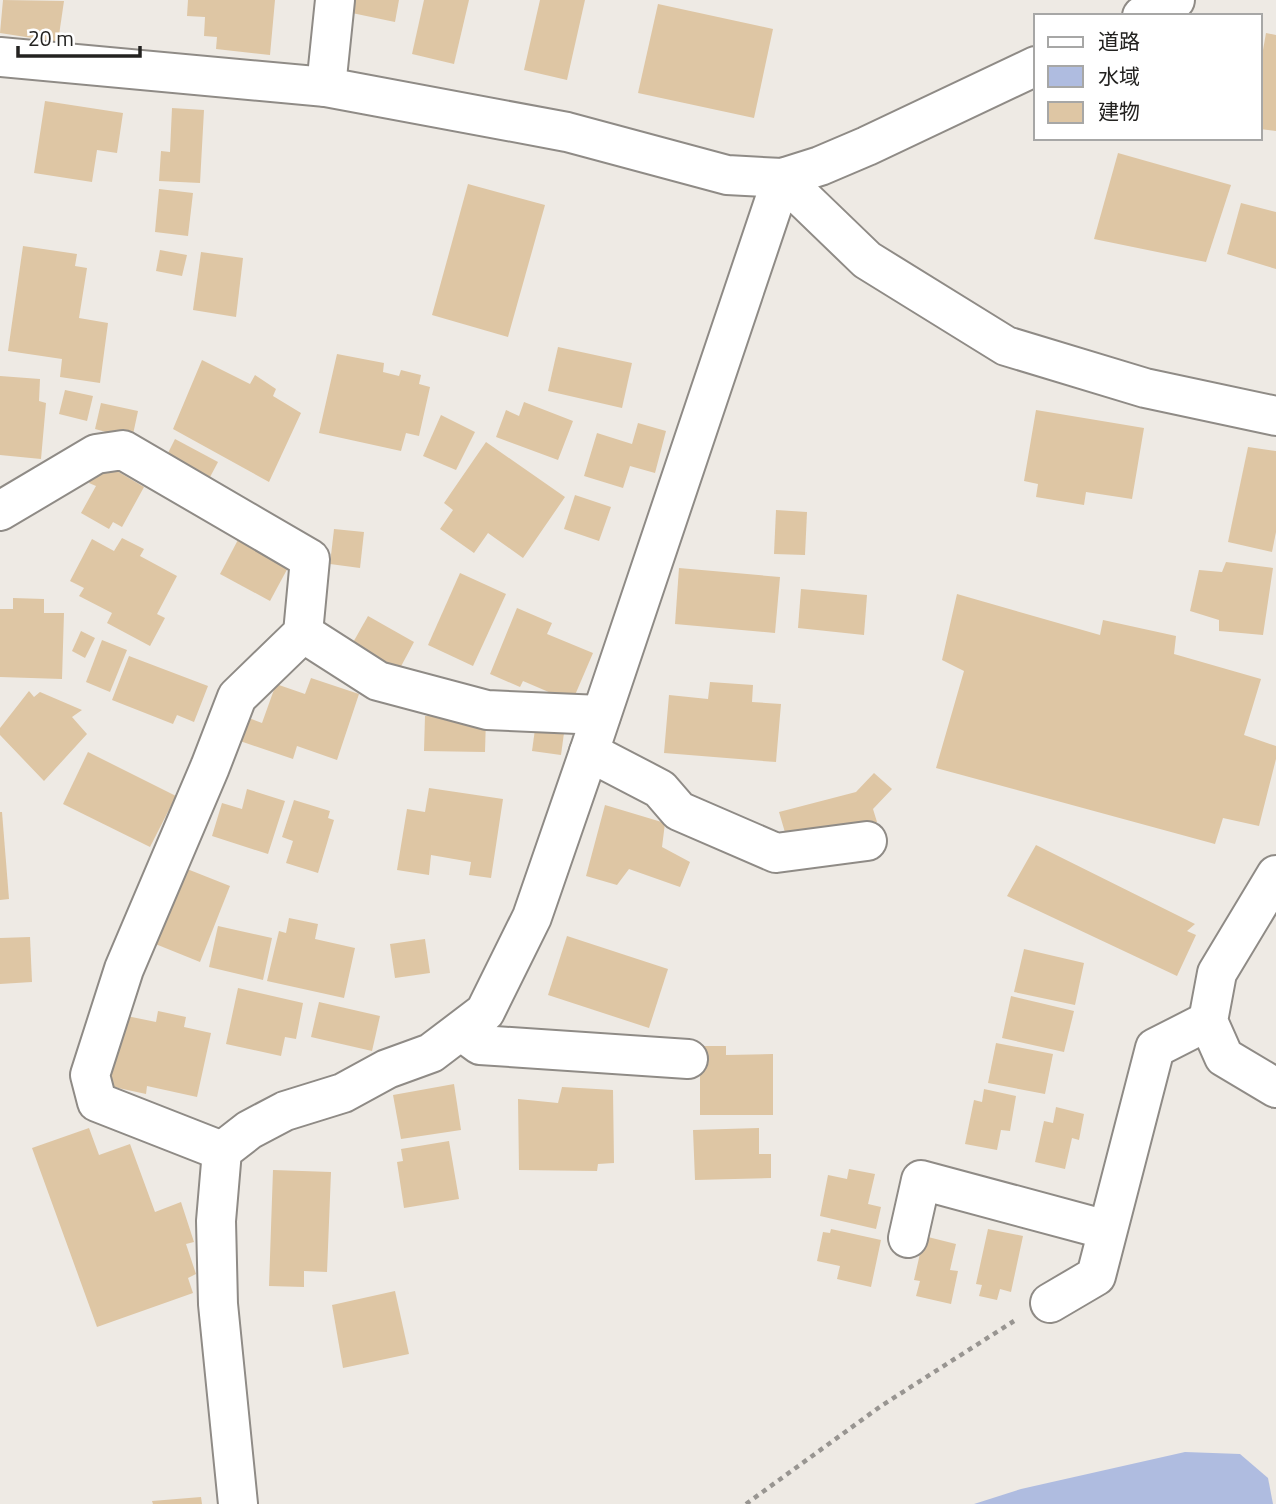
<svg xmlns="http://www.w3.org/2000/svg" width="1276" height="1504" font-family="'Titillium Web','Noto Sans JP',sans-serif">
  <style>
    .water { fill: #afbce0 }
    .building { fill: #dec6a4 }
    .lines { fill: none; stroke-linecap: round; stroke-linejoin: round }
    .minor-casing { stroke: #8f8b86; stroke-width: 42 }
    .path { stroke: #989591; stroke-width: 4.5; stroke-dasharray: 5 5; stroke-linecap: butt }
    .minor { stroke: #fff; stroke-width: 38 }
  </style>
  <rect width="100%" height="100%" fill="#eeeae4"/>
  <path class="water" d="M1185,1452L1240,1454L1268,1478L1273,1504H974L1021,1489Z"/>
  <g class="building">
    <path d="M3,0L64,1L58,42L0,33Z"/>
    <path d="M188,0H275L270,55L216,49L217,37L204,36L205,17L187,16Z"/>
    <path d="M355,0H399L395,22L352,13Z"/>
    <path d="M424,0H469L454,64L412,54Z"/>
    <path d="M540,0H585L567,80L524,70Z"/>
    <path d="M658,4L773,29L754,118L638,93Z"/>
    <path d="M1266,33L1276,35V131L1260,129V67Z"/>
    <path d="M45,101L123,113L117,153L97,150L92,182L34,173Z"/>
    <path d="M172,108L204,110L200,183L159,181L161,151L170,152Z"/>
    <path d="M1118,153L1231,185L1206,262L1094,239Z"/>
    <path d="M468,184L545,205L508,337L432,315Z"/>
    <path d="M159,189L193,193L188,236L155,232Z"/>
    <path d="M1241,203L1276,212V269L1227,254Z"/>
    <path d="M23,246L77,254L75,266L87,268L79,318L108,323L100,383L60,377L62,359L8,351Z"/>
    <path d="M160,250L187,255L182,276L156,271Z"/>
    <path d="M201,252L243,258L236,317L193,310Z"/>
    <path d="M558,347L632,363L622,408L548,391Z"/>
    <path d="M337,354L384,363L383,372L399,376L401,370L421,375L419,384L430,387L419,436L406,433L401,451L319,433Z"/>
    <path d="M202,360L250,384L255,375L276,389L273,396L301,413L269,482L173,429Z"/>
    <path d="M0,376L40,379L39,401L46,403L41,459L0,455Z"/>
    <path d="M65,390L93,396L87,421L59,414Z"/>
    <path d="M524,402L573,421L558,460L496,437L506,410L519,416Z"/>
    <path d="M101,403L138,411L132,439L95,429Z"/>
    <path d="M1036,410L1144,428L1132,499L1086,492L1084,505L1036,497L1038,484L1024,481Z"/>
    <path d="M441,415L475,432L456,470L423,456Z"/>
    <path d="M638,423L666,431L655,473L630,466L623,488L584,476L597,433L632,444Z"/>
    <path d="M175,439L218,462L209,479L167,455Z"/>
    <path d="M486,442L565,497L523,558L488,533L474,553L440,529L453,510L444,503Z"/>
    <path d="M1248,447L1276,451V532L1272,552L1228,542Z"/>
    <path d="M112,468L144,487L122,527L113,522L109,529L81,513L96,486L89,483L94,474Z"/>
    <path d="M575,495L611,507L599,541L564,529Z"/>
    <path d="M776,510L807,512L805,555L774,554Z"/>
    <path d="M334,529L364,532L360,568L330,564Z"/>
    <path d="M240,536L290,564L270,601L220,574Z"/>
    <path d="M122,538L144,549L140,556L177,576L157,614L165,618L150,646L107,623L112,613L79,596L84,588L70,581L92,539L114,551Z"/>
    <path d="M1226,562L1273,568L1263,635L1219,631V620L1190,611L1199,570L1222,572Z"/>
    <path d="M679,568L780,577L775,633L675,624Z"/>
    <path d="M460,573L506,594L473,666L428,645Z"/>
    <path d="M801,589L867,595L864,635L798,628Z"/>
    <path d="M957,594L1100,635L1103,620L1176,636L1174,654L1261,679L1244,735L1276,746V759L1259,826L1223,818L1215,844L936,768L964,671L942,660Z"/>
    <path d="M13,598L44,599V613H64L62,679L0,677V609H13Z"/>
    <path d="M517,608L552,623L547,634L593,653L572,702L523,681L520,687L490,674Z"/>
    <path d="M368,616L414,642L398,672L351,646Z"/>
    <path d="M81,631L95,638L85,658L72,651Z"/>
    <path d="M102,640L127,650L110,692L86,682Z"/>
    <path d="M129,656L208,686L194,722L177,715L173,724L112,700Z"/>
    <path d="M311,678L359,694L337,760L297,746L293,759L240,741L249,718L262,723L276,684L305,694Z"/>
    <path d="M710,682L753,685L752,702L781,704L776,762L664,753L669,695L708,699Z"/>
    <path d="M29,691L34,697L40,692L82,710L72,717L87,734L44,781L0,735V728Z"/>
    <path d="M425,716L486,717L485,752L424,751Z"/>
    <path d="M535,729L564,733L561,755L532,751Z"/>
    <path d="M88,752L176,796L150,847L63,804Z"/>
    <path d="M874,773L892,789L873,809L877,822L789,846L779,812L856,792Z"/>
    <path d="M429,788L503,799L491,878L469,875L471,862L431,855L429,875L397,870L407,809L425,812Z"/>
    <path d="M247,789L285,801L268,854L212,836L222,803L242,809Z"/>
    <path d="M294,800L330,811L328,818L334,820L318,873L286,863L293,841L282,837Z"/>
    <path d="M605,805L665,823L662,847L690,862L680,887L629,869L617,885L586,876Z"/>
    <path d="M0,812H2L9,899L0,900Z"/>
    <path d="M1036,845L1195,924L1187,931L1196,935L1177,976L1007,896Z"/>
    <path d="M177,865L230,886L200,962L148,941Z"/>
    <path d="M289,918L318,924L315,939L355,948L344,998L267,981L279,931L286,933Z"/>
    <path d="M218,926L272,938L263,980L209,967Z"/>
    <path d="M567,936L668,969L649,1028L548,995Z"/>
    <path d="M30,937L32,982L0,984V938Z"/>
    <path d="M425,939L430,973L395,978L390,944Z"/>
    <path d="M1024,949L1084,963L1075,1005L1014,992Z"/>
    <path d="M238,988L303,1003L296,1039L285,1037L281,1056L226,1044Z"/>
    <path d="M1011,996L1074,1011L1064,1052L1002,1038Z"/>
    <path d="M319,1002L380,1016L372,1051L311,1037Z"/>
    <path d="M158,1011L186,1017L184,1027L211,1033L197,1097L147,1086L146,1094L100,1084L122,1015L156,1022Z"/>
    <path d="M996,1043L1053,1054L1045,1094L988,1083Z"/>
    <path d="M700,1046H726V1055L773,1054V1115H700Z"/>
    <path d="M454,1084L461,1130L401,1139L393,1095Z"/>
    <path d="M562,1087L613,1090L614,1163L598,1164L597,1171L519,1170L518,1099L558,1103Z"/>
    <path d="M984,1089L1016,1096L1010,1131L1001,1130L997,1150L965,1144L974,1100L982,1102Z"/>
    <path d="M1056,1107L1084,1114L1079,1140L1072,1138L1065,1169L1035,1162L1044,1121L1053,1123Z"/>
    <path d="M89,1128L99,1155L130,1144L155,1212L181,1202L194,1242L186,1244L196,1274L188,1278L193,1293L97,1327L32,1148Z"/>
    <path d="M759,1128V1154H771V1178L695,1180L693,1130Z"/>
    <path d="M449,1141L459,1199L404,1208L397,1162L403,1161L401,1149Z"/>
    <path d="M849,1169L875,1174L868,1204L881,1207L876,1229L820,1216L828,1175L847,1179Z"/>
    <path d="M273,1170L331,1172L327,1272L304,1271V1287L269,1286Z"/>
    <path d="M831,1229L881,1240L871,1287L837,1279L840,1266L817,1261L823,1232L830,1233Z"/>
    <path d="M988,1229L1023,1236L1011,1292L1000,1289L997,1300L979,1296L982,1285L976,1284Z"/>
    <path d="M924,1236L956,1244L950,1270L958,1271L951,1304L916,1296L920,1281L914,1280Z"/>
    <path d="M395,1291L409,1354L343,1368L332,1305Z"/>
    <path d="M201,1497L202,1504H153L152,1501Z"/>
  </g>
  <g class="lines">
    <defs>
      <g id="minor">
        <path d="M1142,16L1175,0"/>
        <path d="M0,57L326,87L567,132L727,175L782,178L820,166L867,146L1036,66"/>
        <path d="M326,87L335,0"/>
        <path d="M0,511L96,454L123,450L310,559L303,633L237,697L210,767L124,969L90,1075L97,1102L222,1151"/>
        <path d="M303,633L378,681L487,710L601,715"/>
        <path d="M589,752L660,789L679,811L776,853L867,841"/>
        <path d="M1276,875L1217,973L1208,1021L1224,1057L1276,1088"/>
        <path d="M461,1031L480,1045L688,1059"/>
        <path d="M908,1238L921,1180L1107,1230"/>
        <path d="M1050,1303L1096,1276L1155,1048L1208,1021"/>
        <path d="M238,1504L218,1304L216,1221L222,1151L249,1130L285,1111L343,1093L387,1069L431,1053L485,1012L532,917L589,752L782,178L867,260L1006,346L1145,388L1276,416"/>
      </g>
    </defs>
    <use href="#minor" class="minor-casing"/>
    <path class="path" d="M746,1504L881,1406L1014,1321"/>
    <use href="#minor" class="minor"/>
  </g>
  <rect x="1034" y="14" width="228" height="126" fill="#ffffff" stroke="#a7a7a6" stroke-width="2"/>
  <rect x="1048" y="37" width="35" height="10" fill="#ffffff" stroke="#a7a7a6" stroke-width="2"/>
  <text x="1098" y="49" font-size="21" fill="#232220">道路</text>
  <rect x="1048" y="66" width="35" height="21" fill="#afbce0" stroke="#a7a7a6" stroke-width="2"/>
  <text x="1098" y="84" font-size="21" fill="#232220">水域</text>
  <rect x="1048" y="102" width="35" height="21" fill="#dec6a4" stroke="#a7a7a6" stroke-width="2"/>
  <text x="1098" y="119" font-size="21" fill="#232220">建物</text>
  <path d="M18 46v10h122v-10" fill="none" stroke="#232220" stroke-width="3.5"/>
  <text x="28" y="46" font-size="21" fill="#232220" stroke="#ffffff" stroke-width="5" paint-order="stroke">20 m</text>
</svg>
